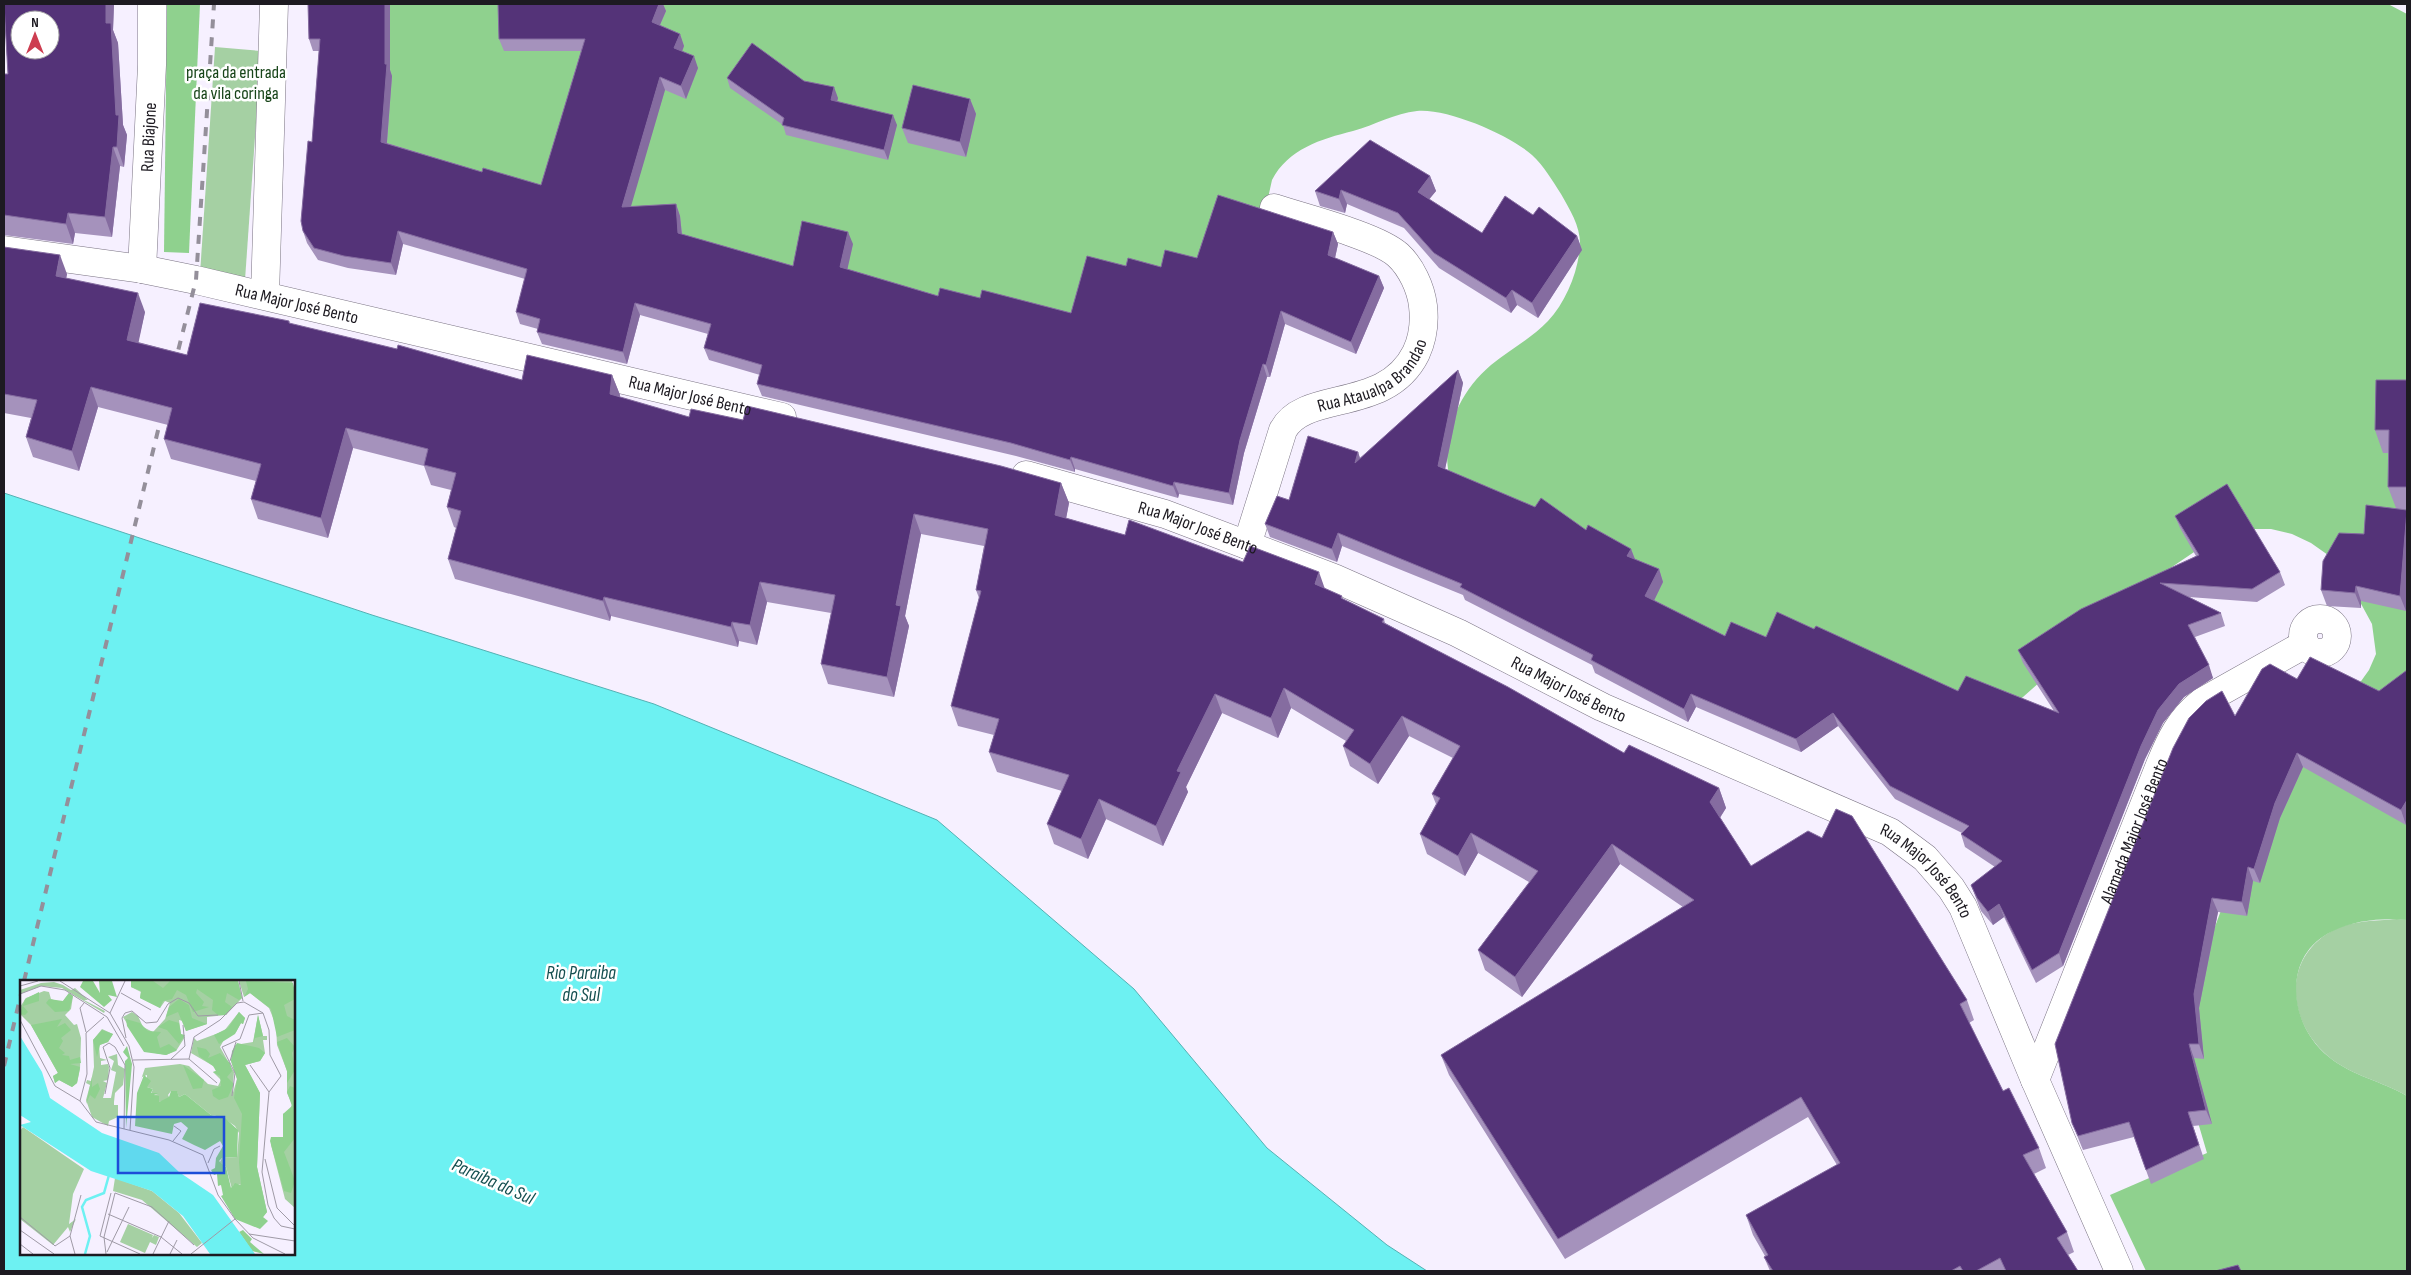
<svg xmlns="http://www.w3.org/2000/svg" width="2411" height="1275" font-family="'Sofia Sans Condensed',sans-serif">
  <style>
    .green { fill: #a5d0a3 }
    .forest { fill: #8fd18e }
    .water { fill: #6df1f2; stroke: #55b0b3; fill-rule: evenodd }
    .lines { fill: none; stroke-linecap: round; stroke-linejoin: round }
    .minor-casing { stroke: #7a7383; stroke-width: 29 }
    .minor { stroke: #fff; stroke-width: 28 }
    .rail { stroke: #948f9a; stroke-width: 4; stroke-dasharray: 9 9; stroke-linecap: butt }
    .wall { fill: #a592bc }
    .shaded-wall { fill: #856ca0 }
    .building { fill: #543378; stroke: #856ca0; fill-rule: evenodd }
    .labels { text-anchor: middle; dominant-baseline: central; stroke-width: 5; stroke-linejoin: round; paint-order: stroke }
    .park-label { font-size: 18px; fill: #184519; stroke: #fff }
    .street-label { font-size: 18px; fill: #1d1a21; stroke: #fff }
    .water-label { font-size: 19px; font-style: italic; fill: #144f50; stroke: #fff }
    .inset-river { fill: none; stroke: #6df1f2; stroke-width: 2.5 }
    .inset-road { fill: none; stroke: #9f9aa6; stroke-width: 1 }
    .view { fill: #1d4ed8; fill-opacity: 0.15; stroke: #1d4ed8; stroke-width: 2.5 }
    .inset-edge { fill: none; stroke: #1d1a21; stroke-width: 2.5 }
  </style>
  <rect width="100%" height="100%" fill="#f6f0ff"/>
  <g class="green">
    <path d="M215,47L261,51L245,280L200,274Z"/>
    <path d="M2397,919L2407,920V1096C2382,1081 2352,1076 2329,1057C2288,1023 2281,961 2330,932C2350,920 2375,921 2397,919Z"/>
  </g>
  <g class="forest">
    <path d="M167,4H200L189,253L164,252Z"/>
    <path d="M380,4H2388L2407,14V920C2383,918 2355,920 2333,931C2280,955 2289,1026 2329,1057C2352,1076 2382,1081 2407,1096V1271H2146L2110,1195L2207,1153L2192,1102L2186,1073L2213,932L2230,886L2294,775L2369,670L2376,654L2372,624L2353,589L2328,555L2311,543L2292,534L2271,529H2251L2206,544L2163,573L1962,751L1719,644L1449,475C1441,434 1459,392 1491,365C1509,350 1531,339 1548,321C1566,302 1578,272 1580,246C1581,227 1570,210 1561,194C1552,180 1544,166 1532,155C1510,135 1447,108 1417,111C1395,113 1375,125 1353,131C1321,139 1288,149 1272,180L1229,374L374,191Z"/>
  </g>
  <path class="water" d="M4,493L372,615L654,704L937,820L1134,989L1267,1148L1387,1245L1427,1271H4ZM21,981H294V1254H21Z"/>
  <g class="lines">
    <defs>
      <g id="minor">
        <path id="s1" d="M4,250L142,269L196,280L782,417"/>
        <path id="s2" d="M142,269L152,65V4"/>
        <path d="M265,295L274,4"/>
        <path id="s3" d="M1026,475L1165,514L1334,578L1458,633L1602,707L1890,832L1925,858L1951,888L1963,907L2035,1080L2119,1271"/>
        <path id="s4" d="M1247,545L1283,430C1305,389 1386,414 1416,353C1423,338 1425,323 1423,306C1421,288 1411,267 1398,255C1377,236 1304,218 1274,208"/>
        <circle cx="2320" cy="636" r="17"/>
        <path id="s5" d="M2035,1080L2160,765C2170,740 2180,719 2202,702L2305,644"/>
      </g>
    </defs>
    <use href="#minor" class="minor-casing"/>
    <use href="#minor" class="minor"/>
    <g class="rail">
      <path d="M174,367L196,280L214,4"/>
      <path d="M24,981L163,410"/>
      <path d="M4,1066L21,994"/>
    </g>
  </g>
  <g class="wall">
    <path d="M4,4H114L113,30L118,43L123,125L127,135L124,167L120,166L112,237L75,233L73,244L4,235V74H8Z"/>
    <path d="M308,4L390,70L392,76L387,143L482,172L541,185L581,51H504L499,39L498,4H663L666,11L660,25L680,34L684,46L682,51L698,68L686,99L665,90L630,207L676,204L680,216L682,234L793,266L853,244L847,269L938,296L980,298L1071,313L1126,266L1161,267L1197,258L1333,232L1338,244L1335,258L1379,276L1384,288L1356,354L1285,324L1270,377H1267L1244,453L1233,505L1179,494L1178,498L1075,469V472L1016,456L762,396L757,384L760,375L709,360L704,348L708,334L640,315L627,364L542,344L537,332L538,329L520,324L516,312L525,279L403,244L396,275L348,268L318,260L307,243L303,231L312,142L319,51H313L309,39Z"/>
    <path d="M727,78L804,81L838,98L837,101L897,125L888,160L786,135L783,125L730,88Z"/>
    <path d="M970,99L976,114L966,157L908,143L902,128Z"/>
    <path d="M1430,176L1436,191L1429,199L1482,233L1533,215L1577,236L1582,250L1538,318L1517,305L1511,313L1439,268L1404,228L1347,204L1345,213L1320,206L1315,191Z"/>
    <path d="M4,247L67,274L66,278L145,312L138,342L187,355L289,321L290,324L522,380L612,375L620,395L619,397L689,417L743,420L1061,483L1069,503L1066,518L1125,535L1243,562L1325,589L1343,599L1384,619L1385,623L1624,753L1719,788L1726,808L1720,818L1751,866L1967,1000L1974,1020L1969,1023L2003,1091L2039,1148L2046,1168L2034,1174L2067,1232L2074,1252L2068,1255L2078,1271H1770L1764,1257L1765,1256L1753,1235L1746,1215L1837,1165L1808,1117L1565,1259L1449,1075L1441,1055L1683,907L1620,864L1522,997L1485,970L1478,950L1529,882L1478,853L1465,876L1427,854L1420,834L1436,804L1432,794L1453,758L1409,736L1378,784L1350,766L1343,746L1346,741L1291,708L1278,738L1222,713L1186,787L1188,792L1163,846L1106,819L1088,859L1054,844L1047,824L1062,791L997,772L989,752L994,735L958,726L951,706L979,598L976,590L984,546L921,534L905,616L909,626L894,697L828,684L821,664L831,613L767,602L757,645L739,641L738,647L611,616L610,621L455,579L448,559L456,528L454,527L447,507L451,490L431,485L424,466L353,448L328,538L258,519L251,499L256,481L171,459L164,439L168,425L98,407L79,471L33,457L26,437L31,418L4,413Z"/>
    <path d="M1458,370L1463,383L1445,469L1631,549L1635,559L1659,569L1663,582L1654,600L1725,636L1766,637L1814,629L1958,691L2054,711L2023,663L2018,650L2196,556L2180,528L2175,516L2280,572L2285,585L2257,602L2189,597L2221,613L2225,626L2195,637L2213,678L2184,697L2163,723L2145,759L2063,966L2036,983L2004,917L1993,925L1981,911L1971,885L1995,867L1965,847L1961,834L1962,833L1895,799L1838,726L1801,752L1696,707L1688,722L1595,673L1592,665L1465,600L1463,595L1342,546L1337,562L1270,537L1265,524L1289,500L1358,452L1360,458Z"/>
    <path d="M2407,380V509H2398L2407,512V591L2406,611L2361,601V608L2327,606L2321,590L2364,534L2396,508L2388,487V453H2383L2375,430Z"/>
    <path d="M2297,679L2379,691L2406,825L2303,767L2280,818L2260,883L2253,881L2247,916L2218,912L2199,1008L2204,1059L2194,1058L2212,1124L2193,1126L2204,1159L2151,1184L2134,1137L2083,1150L2072,1123L2235,716Z"/>
  </g>
  <g class="shaded-wall">
    <path d="M106,4H114L113,30L118,43L123,125L127,135L124,167L117,147L106,23Z"/>
    <path d="M385,4H390V70L392,76L386,154L381,142L385,64Z"/>
    <path d="M659,4H663L666,11L656,34L652,22Z"/>
    <path d="M680,34L684,46L679,60L674,48Z"/>
    <path d="M694,56L698,68L686,99L681,86Z"/>
    <path d="M660,77L665,90L627,220L622,207Z"/>
    <path d="M834,87L838,98L835,110L831,100Z"/>
    <path d="M970,99L976,114L966,157L960,142Z"/>
    <path d="M893,115L897,125L888,160L884,150Z"/>
    <path d="M113,147L120,166L112,237L105,217Z"/>
    <path d="M1430,176L1436,191L1423,207L1418,192Z"/>
    <path d="M1341,190L1347,204L1345,213L1339,199Z"/>
    <path d="M676,204L680,216L683,246L678,233Z"/>
    <path d="M68,213L75,233L73,244L66,224Z"/>
    <path d="M398,231L403,244L396,275L391,263Z"/>
    <path d="M848,232L853,244L845,280L840,267Z"/>
    <path d="M1333,232L1338,244L1333,267L1328,255Z"/>
    <path d="M1577,236L1582,250L1538,318L1532,303Z"/>
    <path d="M60,255L67,274L63,295L56,276Z"/>
    <path d="M1379,276L1384,288L1356,354L1351,342Z"/>
    <path d="M1512,290L1517,305L1511,313L1506,298Z"/>
    <path d="M138,293L145,312L135,359L127,340Z"/>
    <path d="M635,303L640,315L627,364L623,352Z"/>
    <path d="M1281,311L1285,324L1270,377L1266,365Z"/>
    <path d="M1263,364L1267,377L1244,453L1233,505L1229,493L1240,440Z"/>
    <path d="M1458,370L1463,383L1443,479L1438,466Z"/>
    <path d="M612,375L620,395L617,414L610,394Z"/>
    <path d="M91,387L98,407L79,471L72,451Z"/>
    <path d="M346,428L353,448L328,538L321,518Z"/>
    <path d="M1358,452L1362,465L1355,463Z"/>
    <path d="M1071,457L1075,469V472L1070,460Z"/>
    <path d="M1174,482L1179,494L1178,498L1173,486Z"/>
    <path d="M1061,483L1069,503L1063,535L1055,515Z"/>
    <path d="M2407,510V591L2406,611L2400,596Z"/>
    <path d="M914,514L921,534L905,616L909,626L894,697L887,677L896,605Z"/>
    <path d="M1338,533L1342,546L1337,562L1332,549Z"/>
    <path d="M1631,549L1636,562L1627,556Z"/>
    <path d="M1659,569L1663,582L1650,609L1645,596Z"/>
    <path d="M1319,572L1326,592L1315,584Z"/>
    <path d="M760,582L767,602L757,645L750,625Z"/>
    <path d="M2356,586L2361,601V608L2355,593Z"/>
    <path d="M604,597L611,616L610,621L603,601Z"/>
    <path d="M732,622L739,641L738,647L731,627Z"/>
    <path d="M2209,665L2213,678L2184,697L2163,723L2145,759L2063,966L2059,953L2141,746L2158,710L2179,684Z"/>
    <path d="M1284,688L1291,708L1278,738L1271,718Z"/>
    <path d="M1215,694L1222,713L1186,787L1188,792L1163,846L1156,826L1177,771Z"/>
    <path d="M1691,694L1696,707L1688,722L1684,709Z"/>
    <path d="M1833,713L1838,726L1801,752L1796,739Z"/>
    <path d="M1402,716L1409,736L1378,784L1370,764Z"/>
    <path d="M2297,753L2303,767L2280,818L2260,883L2254,869L2275,803Z"/>
    <path d="M1719,788L1726,808L1717,822L1710,802Z"/>
    <path d="M1099,799L1106,819L1088,859L1081,839Z"/>
    <path d="M2407,800V822L2406,825L2401,810Z"/>
    <path d="M1471,833L1478,853L1465,876L1458,856Z"/>
    <path d="M1612,844L1620,864L1522,997L1515,977Z"/>
    <path d="M2248,867L2253,881L2247,916L2242,902Z"/>
    <path d="M2212,898L2218,912L2199,1008L2204,1059L2199,1044L2194,994Z"/>
    <path d="M1999,904L2004,917L1993,925L1988,912Z"/>
    <path d="M2189,1044L2194,1058L2212,1124L2206,1110Z"/>
  </g>
  <g class="building">
    <path d="M4,4H106V23H111L116,115H119L117,147H113L105,217L68,213L66,224L4,215V74H8ZM20,20H50V50H20Z"/>
    <path d="M308,4H385V64H387L381,142L482,172L483,168L541,185L585,39H499L498,4H659L652,22L680,34L674,48L694,56L681,86L660,77L622,207L676,204L678,233L793,266L802,221L848,232L840,267L938,296L940,288L980,298L982,290L1071,313L1087,256L1126,266L1128,258L1161,267L1165,250L1197,258L1218,195L1333,232L1328,255L1379,276L1351,342L1281,311L1266,365L1263,364L1240,440L1229,493L1174,482L1173,486L1071,457L1070,460L1011,443L757,384L762,365L704,348L711,324L635,303L623,352L537,332L540,319L516,312L527,269L398,231L391,263L344,256L314,248L303,231L301,221L308,141L312,142L320,39H309Z"/>
    <path d="M752,43L804,81L834,87L831,100L893,115L884,150L782,125L784,118L727,78Z"/>
    <path d="M913,85L970,99L960,142L902,128Z"/>
    <path d="M1370,140L1430,176L1418,192L1482,233L1505,196L1533,215L1539,207L1577,236L1532,303L1512,290L1506,298L1434,253L1398,213L1341,190L1339,199L1315,191Z"/>
    <path d="M4,247L60,255L56,276L138,293L127,340L187,355L200,303L289,321V323L397,349L398,345L522,380L527,355L612,375L610,394L689,417L691,409L743,420L747,406L1001,466L1061,483L1055,515L1125,535L1129,520L1243,562L1250,546L1319,572L1315,584L1342,596L1341,598L1384,619L1382,622L1508,687L1624,753L1629,745L1719,788L1710,802L1751,866L1808,831L1822,838L1836,809L1852,816L1967,1000L1960,1004L2003,1091L2009,1088L2039,1148L2023,1155L2067,1232L2057,1238L2078,1271H2006L2000,1258L1976,1271H1963L1960,1266L1951,1271H1773L1764,1257L1768,1255L1746,1215L1840,1163L1801,1097L1558,1239L1441,1055L1694,900L1612,844L1515,977L1478,950L1538,871L1471,833L1458,856L1420,834L1440,798L1432,794L1460,746L1402,716L1370,764L1343,746L1354,730L1284,688L1271,718L1215,694L1177,771L1181,772L1156,826L1099,799L1081,839L1047,824L1069,775L989,752L999,719L951,706L981,591L976,590L988,529L914,514L896,605L901,606L887,677L821,664L835,595L760,582L750,625L732,622L731,627L604,597L603,601L448,559L461,511L447,507L456,473L424,465L428,449L346,428L321,518L251,499L261,464L164,439L172,408L91,387L72,451L26,437L37,400L4,394Z"/>
    <path d="M1458,370L1438,466L1535,507L1541,498L1586,530L1588,525L1631,549L1627,556L1659,569L1645,596L1725,636L1731,622L1766,637L1777,612L1814,629L1816,626L1958,691L1966,676L2059,713L2018,650L2081,609L2199,555L2175,516L2227,484L2280,572L2252,589L2160,583L2221,613L2188,625L2209,665L2179,684L2158,710L2141,746L2059,953L2032,970L1999,904L1988,912L1977,898L1971,885L2002,861L1961,834L1969,826L1890,786L1833,713L1796,739L1691,694L1684,709L1591,660L1593,655L1460,587L1462,584L1338,533L1332,549L1265,524L1277,496L1289,500L1308,436L1358,452L1355,463Z"/>
    <path d="M2376,380H2407V487H2388L2389,430H2375Z"/>
    <path d="M2366,505L2407,510L2400,596L2356,586L2355,593L2321,590L2323,561L2339,533L2364,534Z"/>
    <path d="M2310,657L2379,691L2407,670V800L2401,810L2297,753L2275,803L2254,869L2248,867L2242,902L2212,898L2194,994L2199,1044H2189L2206,1110L2188,1112L2199,1145L2146,1170L2129,1122L2078,1136L2072,1123L2055,1044L2173,748L2189,718L2206,701L2222,691L2235,716L2262,669L2270,664L2297,679Z"/>
    <path d="M2238,1265L2241,1271H2215Z"/>
  </g>
  <g class="labels">
    <g class="park-label">
      <text x="236" y="72">praça da entrada<tspan x="236" dy="21">da vila coringa</tspan></text>
    </g>
    <g class="street-label">
      <text stroke="none"><textPath href="#s2" startOffset="132">Rua Biajone</textPath></text>
      <text stroke="none"><textPath href="#s1" startOffset="298">Rua Major José Bento</textPath></text>
      <text stroke="none"><textPath href="#s4" startOffset="229">Rua Ataualpa Brandao</textPath></text>
      <text stroke="none"><textPath href="#s1" startOffset="702">Rua Major José Bento</textPath></text>
      <text stroke="none"><textPath href="#s3" startOffset="180">Rua Major José Bento</textPath></text>
      <text stroke="none"><textPath href="#s3" startOffset="585">Rua Major José Bento</textPath></text>
      <text stroke="none"><textPath href="#s5" startOffset="268">Alameda Major José Bento</textPath></text>
      <text stroke="none"><textPath href="#s3" startOffset="990">Rua Major José Bento</textPath></text>
    </g>
    <g class="water-label">
      <text x="581" y="973">Rio Paraiba<tspan x="581" dy="22">do Sul</tspan></text>
      <text transform="translate(493 1182) rotate(24)">Paraiba do Sul</text>
    </g>
  </g>
  <g transform="translate(20 980)">
    <rect width="275" height="275" fill="#f6f0ff"/>
    <path d="M111,1H218L222,18L206,35L187,37V44L166,51L163,41L159,40L161,54L165,57L156,71L146,75L124,71L103,37L112,32L118,36L123,47L133,52L145,39L150,23L145,21L140,28L120,18L121,12L111,7ZM219,1H272L275,11V228L265,219L251,165V157H263V134L270,130L272,124L267,113V91L257,65L256,45L249,28L230,13L224,17ZM34,2L43,5L51,10L55,8L68,20H64L85,31L84,33L42,8L21,6L0,14V10L21,3ZM24,11L29,12L31,19L37,21H43L49,13L53,16L51,29L45,35L54,45L57,44L61,58L60,89L57,103L52,107L39,100L35,103L33,96L38,93L11,45L0,34V27L6,18ZM219,32L225,38L223,44L221,43L216,52L205,58L200,67L214,92L212,116L217,99L211,81L215,65L233,62L238,35L243,56H247V60H243L245,73L240,81L225,85L240,113L237,187L247,232L243,237L232,231L220,204L213,205V213L206,187L200,182L202,178L217,177L219,153L215,146L202,137L191,135L165,114L159,117L157,112L151,111L148,115L150,119L139,122V117L133,115L138,114H131L133,109L127,107V95L122,97L119,105L125,88L160,84L169,86L188,104L198,106L201,100L193,92L196,91L195,87L171,73L174,58L177,61L204,51ZM82,49L93,54L88,62L79,65L80,78L87,80L81,81V85L88,84L89,87L88,100L83,101L87,103L83,118H91L96,92L91,90L94,81L88,77L97,74L98,85L105,89L103,105L95,113L94,122V125H98V137L89,141L88,146L72,137L66,120L70,105L66,103L67,100L71,101L74,87L73,60ZM3,147L64,189L53,214L49,244L56,239L54,243L50,252L48,247L33,265L0,239V151ZM95,198L132,211L159,233L182,263L177,267L122,220L93,211ZM108,244L133,255L132,258L134,255L139,257L136,265L130,262L125,273L100,262Z" fill="#a5d0a3"/>
    <path d="M63,1H73L80,13L79,1H92L97,17L88,15L92,20L84,27L60,7ZM111,1H133L143,8L150,1H218L222,18L219,20L207,13L205,22L212,27L206,35H198L192,30L193,20L177,9L176,13L184,22L182,26L189,27L173,32L166,15L157,10L152,19L143,21L140,28L120,18L121,11L111,7ZM226,1L273,3L275,19L264,25L267,36L275,40V50L257,57L251,29L230,13L224,17L228,9ZM19,12V21L3,26L8,32L5,35L0,34L5,19ZM49,13L53,16L49,31L35,32L26,23L29,19L43,21ZM159,19L169,25L172,38L187,44L166,51L158,32L146,37L149,27ZM219,32L225,38L223,44L221,43L215,54L199,64L194,55L208,48ZM238,35L243,56L235,58L233,64ZM42,39L37,47L45,43L51,50L41,58L43,61L39,68L45,73L42,75L49,76L50,80L60,77L61,83L50,84L60,87L57,103L52,107L39,100L35,103L33,96L38,93L11,45ZM106,39L120,43L128,51L141,52L137,57L140,68L149,64L157,70L146,75L124,72L107,46ZM149,40L159,43L161,54L165,55L159,64L147,50L138,47ZM82,50L93,54L88,62L80,65L77,77L73,60ZM267,58L275,67L272,73L275,90L267,103V91L257,62ZM217,63L239,68L245,73L240,81L225,85L240,113L237,187L247,232L243,237L248,241L240,249L215,239L201,216L203,215L201,205L198,206L197,194L194,195L191,190L195,188L196,178L203,166L200,161L185,170L174,165L162,159L168,148L161,142L154,144L152,154L115,146L117,113L124,95L131,101L127,107L133,109L131,113H138L134,115L139,116V122L149,117L151,111H157L159,117L165,114L191,135L205,138L218,150L217,177L202,178L199,181L206,187L211,208L215,203L221,205L219,182L222,134L214,118L217,99L211,81L212,71ZM107,66L112,84L106,148L105,81L108,78L103,72ZM177,67L186,69L190,74L188,78L200,73L210,83L212,91L207,97L214,104L208,117L199,120L193,116L192,110L201,106L200,96L193,92L196,91L193,86L179,76ZM163,85L184,100L182,108L173,109ZM72,97V107L78,103L80,109L75,119L70,115L66,124ZM270,106L275,108V158L264,172L275,201L271,213L264,211L250,161L251,157H263V134L272,126L267,112ZM223,250L232,259L230,262L244,274L232,271L219,252Z" fill="#8fd18e"/>
    <path d="M0,56L22,92L30,118L82,153L139,173L159,192L193,215L235,274H190L163,236L132,211L71,191L0,145L11,142L0,135Z" fill="#6df1f2"/>
    <path class="inset-river" d="M65,274L70,256L62,227L66,220L84,213L89,195"/>
    <path class="inset-road" d="M40,1L90,33L109,66L114,87L110,150M219,1L223,21M0,6L18,1M101,13L131,30M0,14L21,6L45,10L87,37L104,66M64,23L60,28L66,52M90,33L105,1M0,40L35,106L60,121L76,142L149,160L183,175L198,215L215,239M106,58L102,38L105,33L112,31L126,43L137,42L148,24L158,18L169,23L178,36L198,35M151,79L165,66L163,45M169,79L174,57L200,40L217,23L224,22L243,33L249,50L250,75L261,96L249,112L242,192L248,225L254,238L261,246L275,249M169,79L197,103M113,80L169,79M210,81L216,62M230,85L249,112M85,114L90,88L83,67L89,63L95,67L105,85L104,149M212,116L215,93L202,67L220,59L229,35L243,33M60,121L67,94L66,53L84,37M153,161L161,151L154,146M245,179L257,228L275,246M188,183L194,169L200,166M91,213L80,256L120,274M88,234L141,257L162,274M0,237L33,264M0,250L34,274M229,254L275,261M50,256L55,274M0,264L13,274M33,264L35,266L50,256L61,215M87,272L109,227M86,274L84,257L95,213L132,227L174,265M133,274L149,241M150,274L157,260M171,274L215,239L233,258L265,274"/>
    <path class="view" d="M98,137H204V193H98Z"/>
    <rect width="275" height="275" class="inset-edge"/>
  </g>
  <rect width="2411" height="1275" fill="none" stroke="#1d1a21" stroke-width="10"/>
  <g transform="translate(35 35)"><circle r="24" fill="#ffffff" stroke="#a5a3a6"/>
  <path d="M0-4L9 19L0 12L-9 19Z" fill="#cd3d50"/>
  <text y="-8" font-size="14" font-weight="bold" text-anchor="middle" fill="#1d1a21">N</text>
  </g>
</svg>
